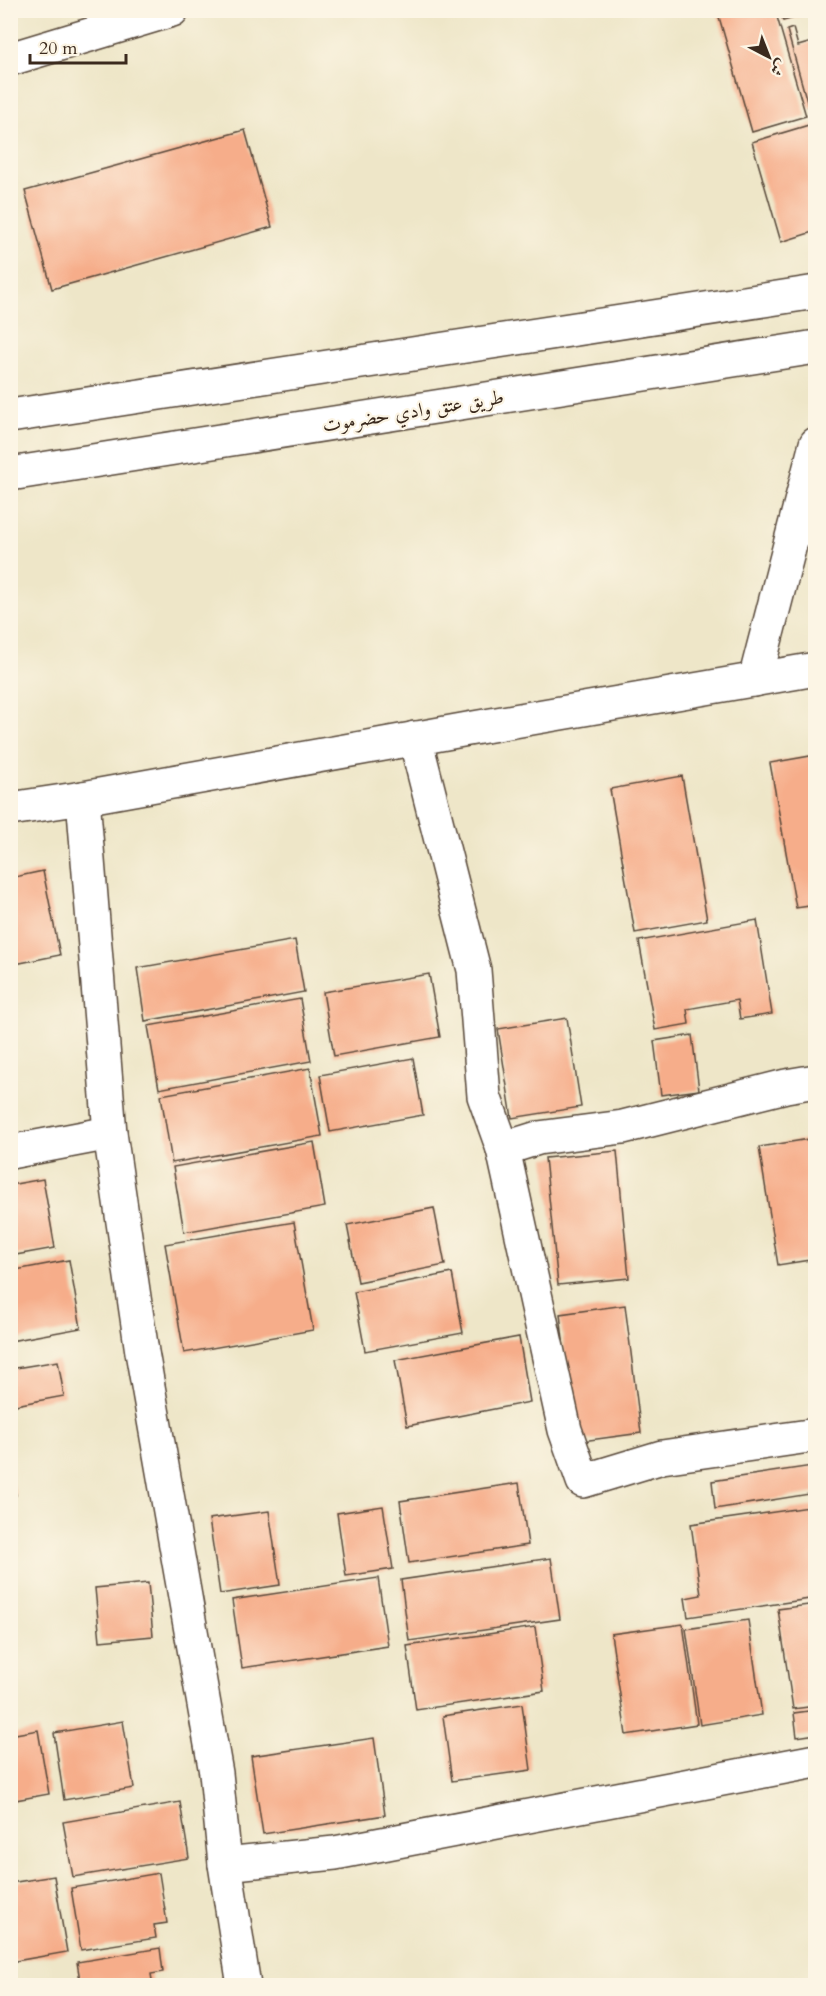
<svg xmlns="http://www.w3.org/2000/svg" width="826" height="1996" font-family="Cardo,Amiri,serif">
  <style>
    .building { fill: #f6ad8a }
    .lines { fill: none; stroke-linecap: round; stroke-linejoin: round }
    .minor-casing { stroke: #564638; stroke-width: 36 }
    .major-casing { stroke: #564638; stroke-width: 36 }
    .minor { stroke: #fff; stroke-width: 33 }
    .major { stroke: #fff; stroke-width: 33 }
    .labels { text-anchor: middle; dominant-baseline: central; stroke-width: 4.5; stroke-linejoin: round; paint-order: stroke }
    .street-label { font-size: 20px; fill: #3b2a1e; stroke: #fcf5e5 }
  </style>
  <rect width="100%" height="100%" fill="#fcf5e5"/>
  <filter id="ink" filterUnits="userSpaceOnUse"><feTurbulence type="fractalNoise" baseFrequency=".0167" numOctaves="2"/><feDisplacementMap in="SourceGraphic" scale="12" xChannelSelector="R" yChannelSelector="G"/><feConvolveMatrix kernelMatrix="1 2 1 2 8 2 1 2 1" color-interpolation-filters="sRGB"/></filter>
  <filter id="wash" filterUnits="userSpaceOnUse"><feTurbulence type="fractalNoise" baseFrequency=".008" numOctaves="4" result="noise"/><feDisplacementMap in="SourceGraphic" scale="24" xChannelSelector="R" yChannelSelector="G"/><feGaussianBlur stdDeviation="1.35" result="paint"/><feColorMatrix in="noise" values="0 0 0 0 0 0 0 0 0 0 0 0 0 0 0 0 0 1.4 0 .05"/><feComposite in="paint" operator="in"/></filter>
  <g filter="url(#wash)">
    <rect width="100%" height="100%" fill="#eee6c8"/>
    <g id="blocks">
      <g class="building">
        <path d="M717,10H775L806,116L752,132Z"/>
        <path d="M780,10H816V12L783,21Z"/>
        <path d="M793,28L798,46L812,42L816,53V107L809,109L787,30Z"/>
        <path d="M812,124L816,136V231L781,242L752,142Z"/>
        <path d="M245,130L272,227L52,289L25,191Z"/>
        <path d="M816,755V905L796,908L770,763Z"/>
        <path d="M682,776L707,920L635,933L610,789Z"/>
        <path d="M43,871L60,955L10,965V878Z"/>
        <path d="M757,920L772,1014L740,1019L737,1000L687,1009L689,1024L655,1030L639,941Z"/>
        <path d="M295,940L304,992L145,1021L137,968Z"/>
        <path d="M429,974L440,1037L334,1056L323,992Z"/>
        <path d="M300,999L311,1061L159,1089L148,1026Z"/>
        <path d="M567,1018L581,1107L512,1118L498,1029Z"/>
        <path d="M692,1035L699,1090L661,1095L654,1041Z"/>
        <path d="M413,1058L423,1115L330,1132L320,1075Z"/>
        <path d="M310,1068L322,1136L172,1163L161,1095Z"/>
        <path d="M816,1138V1259L778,1265L759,1147Z"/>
        <path d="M314,1142L325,1207L184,1232L173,1167Z"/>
        <path d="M617,1151L629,1278L558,1285L545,1158Z"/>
        <path d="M43,1179L55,1248L10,1256V1185Z"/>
        <path d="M434,1208L445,1265L358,1282L347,1225Z"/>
        <path d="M294,1222L313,1330L184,1353L165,1244Z"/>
        <path d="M69,1260L81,1328L10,1341V1271Z"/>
        <path d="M452,1273L463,1333L365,1351L354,1292Z"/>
        <path d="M625,1305L641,1433L575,1442L560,1314Z"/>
        <path d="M519,1337L530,1402L407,1426L395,1360Z"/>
        <path d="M58,1361L64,1396L10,1406V1369Z"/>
        <path d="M812,1466L816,1493L715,1509L712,1481Z"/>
        <path d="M10,1473L16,1495L10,1496Z"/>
        <path d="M519,1483L528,1545L409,1563L400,1501Z"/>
        <path d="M383,1506L393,1569L346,1576L337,1513Z"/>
        <path d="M816,1506V1598L688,1617L685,1598L701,1595L691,1524Z"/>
        <path d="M269,1511L280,1585L220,1594L209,1519Z"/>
        <path d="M551,1558L560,1619L409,1641L401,1580Z"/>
        <path d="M378,1578L388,1646L242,1668L232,1600Z"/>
        <path d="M148,1583L153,1636L100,1641L95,1588Z"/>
        <path d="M816,1604V1706L793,1709L778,1609Z"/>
        <path d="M748,1620L762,1715L700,1725L686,1629Z"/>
        <path d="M683,1624L697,1724L626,1735L611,1634Z"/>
        <path d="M535,1627L544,1691L416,1710L407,1646Z"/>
        <path d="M522,1704L531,1770L452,1781L443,1716Z"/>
        <path d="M816,1710V1734L797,1737L794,1713Z"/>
        <path d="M123,1721L134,1788L64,1800L54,1733Z"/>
        <path d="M38,1730L49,1794L10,1801V1735Z"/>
        <path d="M374,1738L385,1815L263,1834L251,1756Z"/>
        <path d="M180,1802L189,1858L73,1877L63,1822Z"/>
        <path d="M159,1873L167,1923L154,1925L156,1938L81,1950L71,1888Z"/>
        <path d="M54,1876L67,1952L10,1962V1883Z"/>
        <path d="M160,1948L163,1972L151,1974L153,1986H81L77,1962Z"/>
      </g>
    </g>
  </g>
  <g filter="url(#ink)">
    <use href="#blocks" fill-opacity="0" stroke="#564638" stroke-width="1.5"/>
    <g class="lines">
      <defs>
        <g id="minor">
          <path d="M755,680L816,444"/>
          <path d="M415,738L474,970L484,1096L503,1149L538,1138L623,1127L786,1086L816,1081"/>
          <path d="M83,798L110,1133L142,1352L216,1773L225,1864L335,1853L816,1761"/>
          <path d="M10,809L83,798L468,729L816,669"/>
          <path d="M503,1149L565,1430L583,1481L662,1457L816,1435"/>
          <path d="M10,1152L110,1133"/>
          <path d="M225,1864L244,1986"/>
        </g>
        <g id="major">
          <path d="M10,59L172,10"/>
          <path d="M10,416L816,292"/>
          <path d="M10,474L816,347"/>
        </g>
      </defs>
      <use href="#minor" class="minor-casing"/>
      <use href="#major" class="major-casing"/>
      <use href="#minor" class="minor"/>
      <use href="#major" class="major"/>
    </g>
  </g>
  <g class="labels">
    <g class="street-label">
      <text transform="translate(413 411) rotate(-9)">طريق عتق وادي حضرموت</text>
    </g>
  </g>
  <rect width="826" height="1996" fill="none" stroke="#fcf5e5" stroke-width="36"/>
  <g transform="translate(769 57) rotate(138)" stroke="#fcf5e5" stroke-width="4.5" paint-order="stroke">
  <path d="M0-4.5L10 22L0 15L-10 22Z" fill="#3b2a1e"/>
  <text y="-9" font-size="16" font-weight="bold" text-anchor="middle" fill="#3b2a1e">ش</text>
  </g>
  <path d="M30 54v9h96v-9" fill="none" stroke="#3b2a1e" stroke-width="3"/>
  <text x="39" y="54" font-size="18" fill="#3b2a1e" stroke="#fcf5e5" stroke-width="4.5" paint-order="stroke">20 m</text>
</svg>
